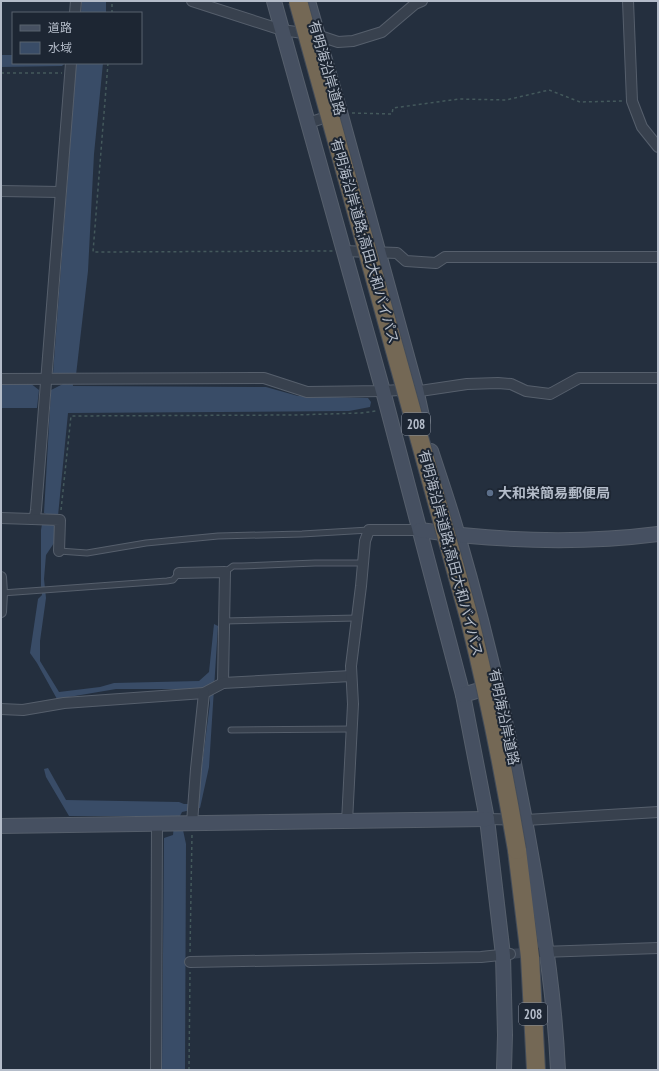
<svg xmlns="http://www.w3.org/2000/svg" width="659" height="1071" font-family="'PT Sans Narrow','Noto Sans JP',sans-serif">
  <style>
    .water { fill: #394c67 }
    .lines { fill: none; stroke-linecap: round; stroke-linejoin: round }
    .street-tunnel { stroke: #3a4453; stroke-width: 10; stroke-dasharray: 10 5; stroke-linecap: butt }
    .lane-casing { stroke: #565f6c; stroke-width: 7 }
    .street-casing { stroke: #565f6c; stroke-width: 12 }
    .secondary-casing { stroke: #565f6c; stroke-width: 16 }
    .highway-casing { stroke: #434c59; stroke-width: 20 }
    .path { stroke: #44595c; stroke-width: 1.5; stroke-dasharray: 3 3; stroke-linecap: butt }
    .lane { stroke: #38414e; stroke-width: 5 }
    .street { stroke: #38414e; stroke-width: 10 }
    .secondary { stroke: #465061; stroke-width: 14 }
    .highway { stroke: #746855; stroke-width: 18 }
    .highway-bridge-casing { stroke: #434c59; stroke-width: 20; stroke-linecap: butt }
    .highway-bridge { stroke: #746855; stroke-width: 18 }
    .service-dot { fill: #5c6f8a; stroke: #1d2633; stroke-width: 1.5 }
    .labels { text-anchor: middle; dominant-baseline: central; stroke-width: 4; stroke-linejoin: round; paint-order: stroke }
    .shield { fill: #1d2633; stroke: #878f9c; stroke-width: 1 }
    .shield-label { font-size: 13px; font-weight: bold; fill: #b4bcc9 }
    .street-label { font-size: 14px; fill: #b4bcc9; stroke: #1d2633 }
    .poi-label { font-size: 14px; font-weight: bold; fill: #b4bcc9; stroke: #1d2633; text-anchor: start }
  </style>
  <rect width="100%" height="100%" fill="#242f3e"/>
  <g class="water">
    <path d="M82,1H106V13H81Z"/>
    <path d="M1,55H13V63H103L94,154L88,271L76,375H72L73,386L266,387L298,396L368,398L371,402L370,407L349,411L68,413L58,516L54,517V543L46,555L44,579L46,598L40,641V661L59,692L100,687L114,683L199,681L209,672L214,624L218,626L209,767L200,808L182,812L180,816L186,844L185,1070H162L164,838L173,835L175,816H69L46,777L44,769L48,768L66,800L179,802L184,804H197L210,703L209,687L194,689H116L57,699L37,663L30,653L38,599L42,595L41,586V530L42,524H50L51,516L44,513L51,390L63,384V377L53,374L76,66L64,64L62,66L1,67Z"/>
    <path d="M1,383H30L39,390L37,408H1Z"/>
  </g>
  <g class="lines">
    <path class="street-tunnel" d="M510,954L533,952"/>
    <defs>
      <g id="lane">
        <path d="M59,551L87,553L146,543L218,536L302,534L369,530"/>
        <path d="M225,572L233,566H242L315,563H363"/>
        <path d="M2,593L167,581L173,580L179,573"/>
        <path d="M224,621L357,618"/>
        <path d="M231,730L351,729"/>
      </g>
      <g id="street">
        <path d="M192,1L282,30L317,35L338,42L353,41L382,32L415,4L422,1"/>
        <path d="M628,1L632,101L642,127L658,147"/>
        <path d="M75,13L76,1"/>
        <path d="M308,123L333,115"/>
        <path d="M1,191L60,192"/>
        <path d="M344,251L397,253L406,261L436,263L445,257H658"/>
        <path d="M1,379L264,378L307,392L383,391L416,389L420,391L467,384L498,383L511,384L526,391L550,394L579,378H658"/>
        <path d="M1,518L32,519L35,516L36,510L71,63"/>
        <path d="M32,519L60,520L59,551"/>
        <path d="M179,573L225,572L223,683"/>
        <path d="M1,577L2,593L1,612"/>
        <path d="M1,709L23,710L64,703L204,693L223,683L351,676"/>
        <path d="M487,819L526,820L658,812"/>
        <path d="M347,822L353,704L351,666L361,586L365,541L369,530H420"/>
        <path d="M192,823L196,769L204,693"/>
        <path d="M541,952L658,948"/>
        <path d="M190,962L481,957L510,954"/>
        <path d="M156,1070L157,824"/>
      </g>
      <g id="secondary">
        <path d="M274,1L383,391L463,695L487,819L503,955L505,1035L504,1070"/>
        <path d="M308,1L340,112L416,389L423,421"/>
        <path d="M431,451C440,479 450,507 458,536C490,646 515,758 534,871C545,937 555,1003 558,1070"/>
        <path d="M420,530C498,541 580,544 658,534"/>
        <path d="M463,695L496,685"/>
        <path d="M1,826L487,819"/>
      </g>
      <path id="highway" d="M517,850L530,957L536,1070"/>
    </defs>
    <use href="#lane" class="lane-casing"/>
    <use href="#street" class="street-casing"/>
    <use href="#secondary" class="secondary-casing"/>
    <use href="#highway" class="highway-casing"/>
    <g class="path">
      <path d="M112,13V1"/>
      <path d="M108,63L93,252L333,251"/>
      <path d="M1,73H62"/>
      <path d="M352,113L392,114L393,108L459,99L506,100L549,90L580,102L623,101"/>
      <path d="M61,510L71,416L294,415L361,413L376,411"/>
      <path d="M190,952L192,834"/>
      <path d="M189,1070L190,972"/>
    </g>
    <use href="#lane" class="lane"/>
    <use href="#street" class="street"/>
    <use href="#secondary" class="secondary"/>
    <use href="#highway" class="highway"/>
    <defs>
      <path id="highway-bridge" d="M298,1L470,621C489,697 504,773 517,850"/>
    </defs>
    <use href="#highway-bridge" class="highway-bridge-casing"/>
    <use href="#highway-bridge" class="highway-bridge"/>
  </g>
  <circle class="service-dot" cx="490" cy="493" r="4"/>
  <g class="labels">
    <g class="shield">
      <rect x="402" y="413" width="28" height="22" rx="3"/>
      <rect x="519" y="1003" width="28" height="22" rx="3"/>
    </g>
    <g class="shield-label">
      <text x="416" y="424">208</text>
      <text x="533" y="1014">208</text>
    </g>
    <g class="street-label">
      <text transform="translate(327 68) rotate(74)">有明海沿岸道路</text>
      <text transform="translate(365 241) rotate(74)">有明海沿岸道路;高田大和バイパス</text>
      <text transform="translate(451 553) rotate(75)">有明海沿岸道路;高田大和バイパス</text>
      <text transform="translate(504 717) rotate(78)">有明海沿岸道路</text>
    </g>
    <g class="poi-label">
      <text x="498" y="493">大和栄簡易郵便局</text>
    </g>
  </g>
  <rect width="659" height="1071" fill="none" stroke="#b4bcc9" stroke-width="4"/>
  <rect x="12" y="12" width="130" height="52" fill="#1d2633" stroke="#59626f"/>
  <rect x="20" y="25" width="20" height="6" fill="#465061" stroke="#59626f"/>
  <text x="48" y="32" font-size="12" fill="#b4bcc9">道路</text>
  <rect x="20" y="42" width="20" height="12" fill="#394c67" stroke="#59626f"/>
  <text x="48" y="52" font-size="12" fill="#b4bcc9">水域</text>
</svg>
